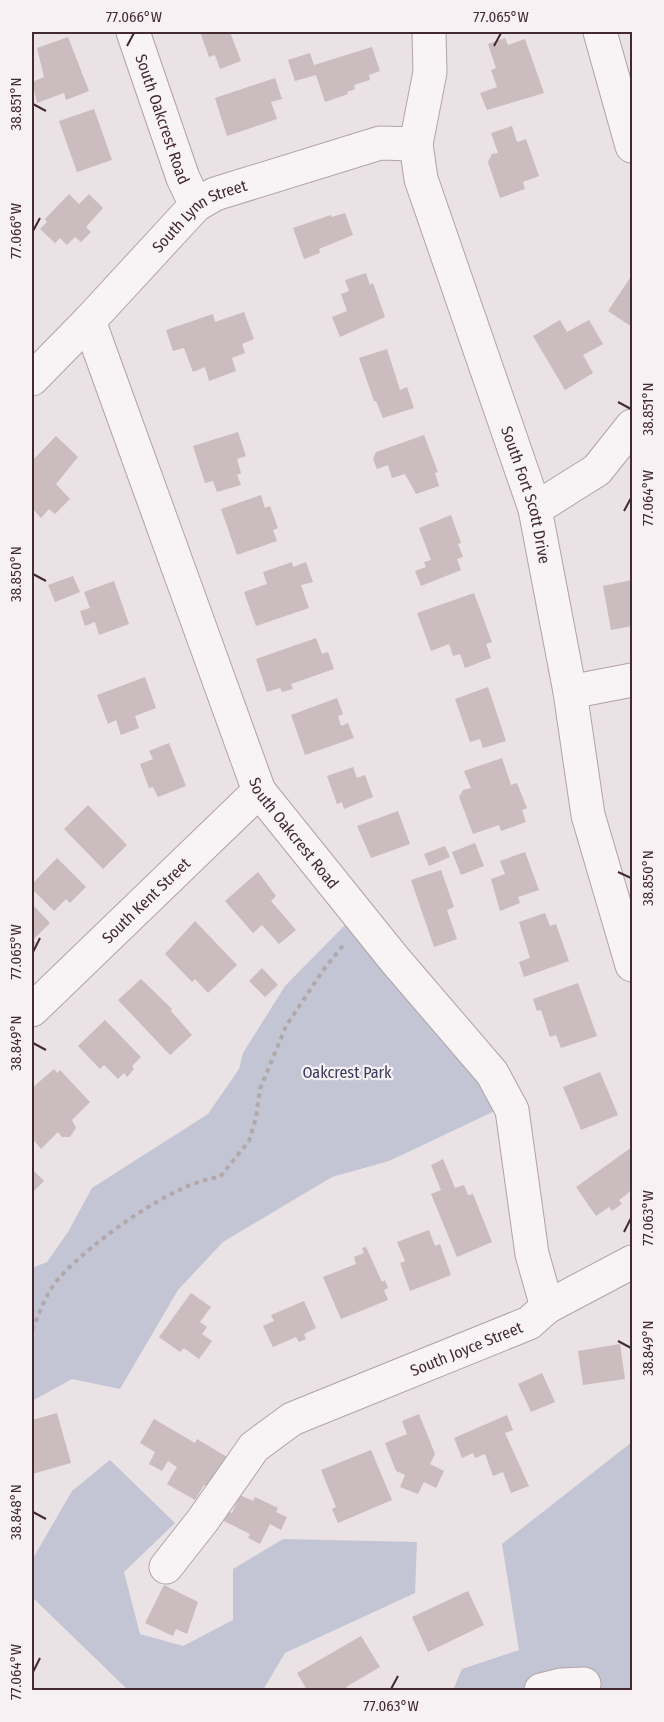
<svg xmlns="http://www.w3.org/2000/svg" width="664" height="1722" font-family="'Fira Sans Condensed',sans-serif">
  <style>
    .green { fill: #c3c5d4 }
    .building { fill: #cabcbf }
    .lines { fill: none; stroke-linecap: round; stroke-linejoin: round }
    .minor-casing { stroke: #b1a3a7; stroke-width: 35 }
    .path { stroke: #b3a7aa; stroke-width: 4; stroke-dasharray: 4.5 4.5; stroke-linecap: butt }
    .minor { stroke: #f8f4f5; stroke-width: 33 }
    .ticks { fill: none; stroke: #422a30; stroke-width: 2 }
    .labels { text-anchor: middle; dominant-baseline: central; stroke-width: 4.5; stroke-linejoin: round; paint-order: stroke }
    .street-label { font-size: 16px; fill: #422a30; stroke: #f7f1f3 }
    .park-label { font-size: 16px; fill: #373a5d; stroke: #f7f1f3 }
    .neatline { fill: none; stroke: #422a30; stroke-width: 2 }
    .ticks-label { font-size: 15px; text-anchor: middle; fill: #422a30 }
  </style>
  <rect width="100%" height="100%" fill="#eae2e4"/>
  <g class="green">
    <path d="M347,923L475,1076L497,1110L389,1161L332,1177L223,1242L178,1290L120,1389L72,1379L32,1401V1268L47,1262L68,1232L92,1188L208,1114L239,1069L243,1053L285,986Z"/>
    <path d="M632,1442V1690H453L462,1669L519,1650L502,1544Z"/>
    <path d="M110,1460L175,1523L124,1572L140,1634L183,1646L233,1620V1569L283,1539L417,1542L415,1593L285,1653L263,1690H128L32,1597V1560L72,1491Z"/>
  </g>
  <g class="building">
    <path d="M200,32H230L241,61L220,69L215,55L209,57Z"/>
    <path d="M68,37L89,91L66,100L64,93L37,103L32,82L44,77L37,48Z"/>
    <path d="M505,38L508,45L525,39L544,93L487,110L480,93L497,87L491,70L496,68L488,44Z"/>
    <path d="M372,47L380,71L369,75L370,80L354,85L355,89L347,92L348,94L325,102L316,75L295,81L288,60L310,53L314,65Z"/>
    <path d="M275,78L282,99L271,102L277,119L227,136L215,98Z"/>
    <path d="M94,109L112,160L77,172L59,121Z"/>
    <path d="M512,126L517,142L526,139L539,176L523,182L525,189L500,198L488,162L492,154L498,153L491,133Z"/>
    <path d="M69,194L79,204L89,194L103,208L86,227L91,232L81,242L75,237L67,245L60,238L55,243L40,229L47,222L45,219Z"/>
    <path d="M345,213L353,235L319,249L320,253L304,259L293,228L331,215L332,217Z"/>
    <path d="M366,273L370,285L373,283L385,317L340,337L332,317L347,311L341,294L349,291L345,280Z"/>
    <path d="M632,275V327L608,311Z"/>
    <path d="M244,312L254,339L242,344L245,353L232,358L236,371L209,381L205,367L193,372L184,348L173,351L166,330L213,314L215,322Z"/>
    <path d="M560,320L567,332L589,320L603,344L583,355L593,373L565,390L533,336Z"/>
    <path d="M387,349L400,390L407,387L414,408L383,418L376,401H374L359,358Z"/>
    <path d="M238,432L246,456L237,459L241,473L237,475L241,485L217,492L213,481L205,483L193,446Z"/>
    <path d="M424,435L438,472L435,473L439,486L416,494L405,474L392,478L388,465L377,469L373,459L376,452Z"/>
    <path d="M56,436L78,457L56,484L70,499L55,514L49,509L41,518L32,508V461Z"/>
    <path d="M261,495L265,508L270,506L278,528L273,530L277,541L237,555L221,509Z"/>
    <path d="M451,515L461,543L458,544L463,557L457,559L461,570L421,586L415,571L426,567L424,562L431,560L419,528Z"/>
    <path d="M292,562L293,567L306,562L313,582L301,585L309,608L256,626L244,592L267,584L263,572Z"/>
    <path d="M73,576L80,592L55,602L48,585Z"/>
    <path d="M632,580V626L611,630L603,586Z"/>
    <path d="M114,581L129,624L99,635L95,622L85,626L80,611L90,608L84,592Z"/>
    <path d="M474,593L492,642L486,644L491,658L465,668L460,654L453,656L449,644L431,651L417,613Z"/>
    <path d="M316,638L322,654L328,652L334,669L291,684L293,689L282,692L280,688L267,692L256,659Z"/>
    <path d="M145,677L156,708L135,716L139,728L121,735L116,720L108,724L97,695Z"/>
    <path d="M488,687L506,741L483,748L480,739L470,742L455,699Z"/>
    <path d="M337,698L343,714L338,716L341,726L348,723L354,738L305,755L291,715Z"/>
    <path d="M169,743L186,786L158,797L153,787L149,788L140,764L153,759L149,751Z"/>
    <path d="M502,758L511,785L517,783L527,808L522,810L526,822L501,831L499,825L473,834L459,797L463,790L471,788L464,771Z"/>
    <path d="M353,767L357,778L365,775L373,797L344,809L342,802L337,804L327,776Z"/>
    <path d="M88,805L127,845L103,869L64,829Z"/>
    <path d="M398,811L410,844L371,858L357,826Z"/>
    <path d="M475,843L484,866L461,875L452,852Z"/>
    <path d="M445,846L450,857L429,866L424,854Z"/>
    <path d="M525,852L539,890L518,897L520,903L500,911L491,879L505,874L500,861Z"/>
    <path d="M57,858L86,887L70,903L66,899L54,911L32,889V884Z"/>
    <path d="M441,870L454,907L447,910L457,939L434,947L411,880Z"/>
    <path d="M258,872L276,896L271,901L296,930L279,944L262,925L253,933L225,901Z"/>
    <path d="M32,904L50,923L33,940L36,943L32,948Z"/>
    <path d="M545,913L550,926L556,924L569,961L524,977L519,962L530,958L519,922Z"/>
    <path d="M195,921L237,965L208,993L195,979L192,982L165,954Z"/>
    <path d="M262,968L278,985L265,997L249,981Z"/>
    <path d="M141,979L172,1009L171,1011L192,1035L170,1055L118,1000Z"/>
    <path d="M578,983L597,1036L561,1048L556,1035L550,1037L541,1010L537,1011L533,999Z"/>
    <path d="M105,1020L141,1057L132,1066L134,1069L127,1077L124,1073L118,1079L104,1065L100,1069L78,1046Z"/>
    <path d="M54,1069L57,1073L60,1070L90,1102L72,1120L76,1128L70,1137H62L58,1132L41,1149L32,1138V1088Z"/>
    <path d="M600,1072L618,1115L581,1130L563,1087Z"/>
    <path d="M632,1147V1190L619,1200L622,1204L612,1211L609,1207L596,1216L576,1187Z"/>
    <path d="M443,1159L455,1188L464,1185L468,1195L473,1194L492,1242L457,1257L431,1194L441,1190L431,1165Z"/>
    <path d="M32,1169L44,1181L32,1193Z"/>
    <path d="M429,1230L435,1246L440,1244L451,1275L410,1291L400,1263L405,1261L397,1242Z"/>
    <path d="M366,1247L382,1282L385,1280L388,1288L384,1290L388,1300L341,1319L323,1277L356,1264L354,1257L364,1253L362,1248Z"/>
    <path d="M191,1293L211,1307L200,1322L207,1327L202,1334L212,1341L199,1359L184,1348L180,1352L159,1337Z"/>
    <path d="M304,1301L316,1328L304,1334L306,1339L299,1342L296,1337L273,1347L263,1326L274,1321L271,1315Z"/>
    <path d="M620,1344L625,1379L583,1385L578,1351Z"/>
    <path d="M542,1373L555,1402L531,1412L518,1384Z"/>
    <path d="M57,1413L71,1463L32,1474V1420Z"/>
    <path d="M419,1414L435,1454L430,1464L444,1471L436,1488L424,1482L418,1494L400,1487L405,1475L396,1471L385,1443L407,1434L402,1421Z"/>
    <path d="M507,1415L513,1430L505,1433L529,1486L511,1493L503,1472L493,1476L485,1454L475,1458L473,1453L462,1458L454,1438Z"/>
    <path d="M154,1419L195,1443L197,1439L227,1457L209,1488L204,1485L195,1500L167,1484L177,1467L168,1461L162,1471L149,1464L155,1452L140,1443Z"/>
    <path d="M371,1450L392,1500L338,1523L332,1509L336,1507L321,1470Z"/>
    <path d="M240,1495L253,1501L255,1497L278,1508L276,1512L287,1517L281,1530L270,1524L260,1544L248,1538L250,1534L224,1521L228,1511L232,1513Z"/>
    <path d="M164,1585L198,1602L187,1634L176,1629L173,1636L145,1623Z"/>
    <path d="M468,1591L484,1625L428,1652L412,1617Z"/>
    <path d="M361,1636L380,1667L346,1687L348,1690H307L297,1673Z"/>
  </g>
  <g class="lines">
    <defs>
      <g id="minor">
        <path id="s1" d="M133,32L183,178L196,205"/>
        <path id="s2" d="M429,32L430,72L416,144L421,179L535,509L570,692L588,815L632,965"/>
        <path d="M600,32L632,146"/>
        <path id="s3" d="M89,321L259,791L395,960L492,1073L512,1110L532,1254L547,1307"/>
        <path id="s4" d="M32,379L89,321L196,205L215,194L380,143L416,144"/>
        <path d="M535,509L597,470L632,426"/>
        <path d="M570,692L632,680"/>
        <path id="s5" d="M32,1010L259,791"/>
        <path id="s6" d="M166,1567L203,1520L254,1447L292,1419L529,1323L547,1307L632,1262"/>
        <path d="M541,1690L561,1685L584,1684"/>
      </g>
    </defs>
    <use href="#minor" class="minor-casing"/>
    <path class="path" d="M32,1330C40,1312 46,1292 60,1277C92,1242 173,1182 220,1177L249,1141L256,1118L260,1089L286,1026L324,969L345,943"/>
    <use href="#minor" class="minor"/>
  </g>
  <path class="ticks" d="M127,46L134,33M494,46L501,33M33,104L46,111M33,231L40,218M618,402L631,409M624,511L631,498M33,574L46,581M618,872L631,878M33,952L40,938M33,1043L46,1050M624,1232L631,1218M618,1341L631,1348M33,1512L46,1519M33,1672L40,1658M391,1689L398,1676"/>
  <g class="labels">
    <g class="street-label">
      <text stroke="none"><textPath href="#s1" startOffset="92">South Oakcrest Road</textPath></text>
      <text stroke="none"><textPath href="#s4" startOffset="236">South Lynn Street</textPath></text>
      <text stroke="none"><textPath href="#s2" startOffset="482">South Fort Scott Drive</textPath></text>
      <text stroke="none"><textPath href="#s3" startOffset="554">South Oakcrest Road</textPath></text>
      <text stroke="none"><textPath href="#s5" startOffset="158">South Kent Street</textPath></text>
      <text stroke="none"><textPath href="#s6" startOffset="384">South Joyce Street</textPath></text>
    </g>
    <g class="park-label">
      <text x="347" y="1072">Oakcrest Park</text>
    </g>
  </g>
  <rect width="664" height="1722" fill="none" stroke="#f7f1f3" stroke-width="66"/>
  <rect x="33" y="33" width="598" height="1656" class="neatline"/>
  <g class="ticks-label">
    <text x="134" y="22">77.066°W</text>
    <text x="501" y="22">77.065°W</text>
    <text transform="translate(16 104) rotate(-90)" y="5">38.851°N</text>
    <text transform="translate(16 231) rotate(-90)" y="5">77.066°W</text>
    <text transform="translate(648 409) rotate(-90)" y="5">38.851°N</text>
    <text transform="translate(648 498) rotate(-90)" y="5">77.064°W</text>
    <text transform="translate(16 574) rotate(-90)" y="5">38.850°N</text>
    <text transform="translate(648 878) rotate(-90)" y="5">38.850°N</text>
    <text transform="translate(16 952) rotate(-90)" y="5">77.065°W</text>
    <text transform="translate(16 1043) rotate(-90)" y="5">38.849°N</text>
    <text transform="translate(648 1218) rotate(-90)" y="5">77.063°W</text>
    <text transform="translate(648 1348) rotate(-90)" y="5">38.849°N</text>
    <text transform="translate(16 1512) rotate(-90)" y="5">38.848°N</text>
    <text transform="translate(16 1672) rotate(-90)" y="5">77.064°W</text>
    <text x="391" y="1711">77.063°W</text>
  </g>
</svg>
